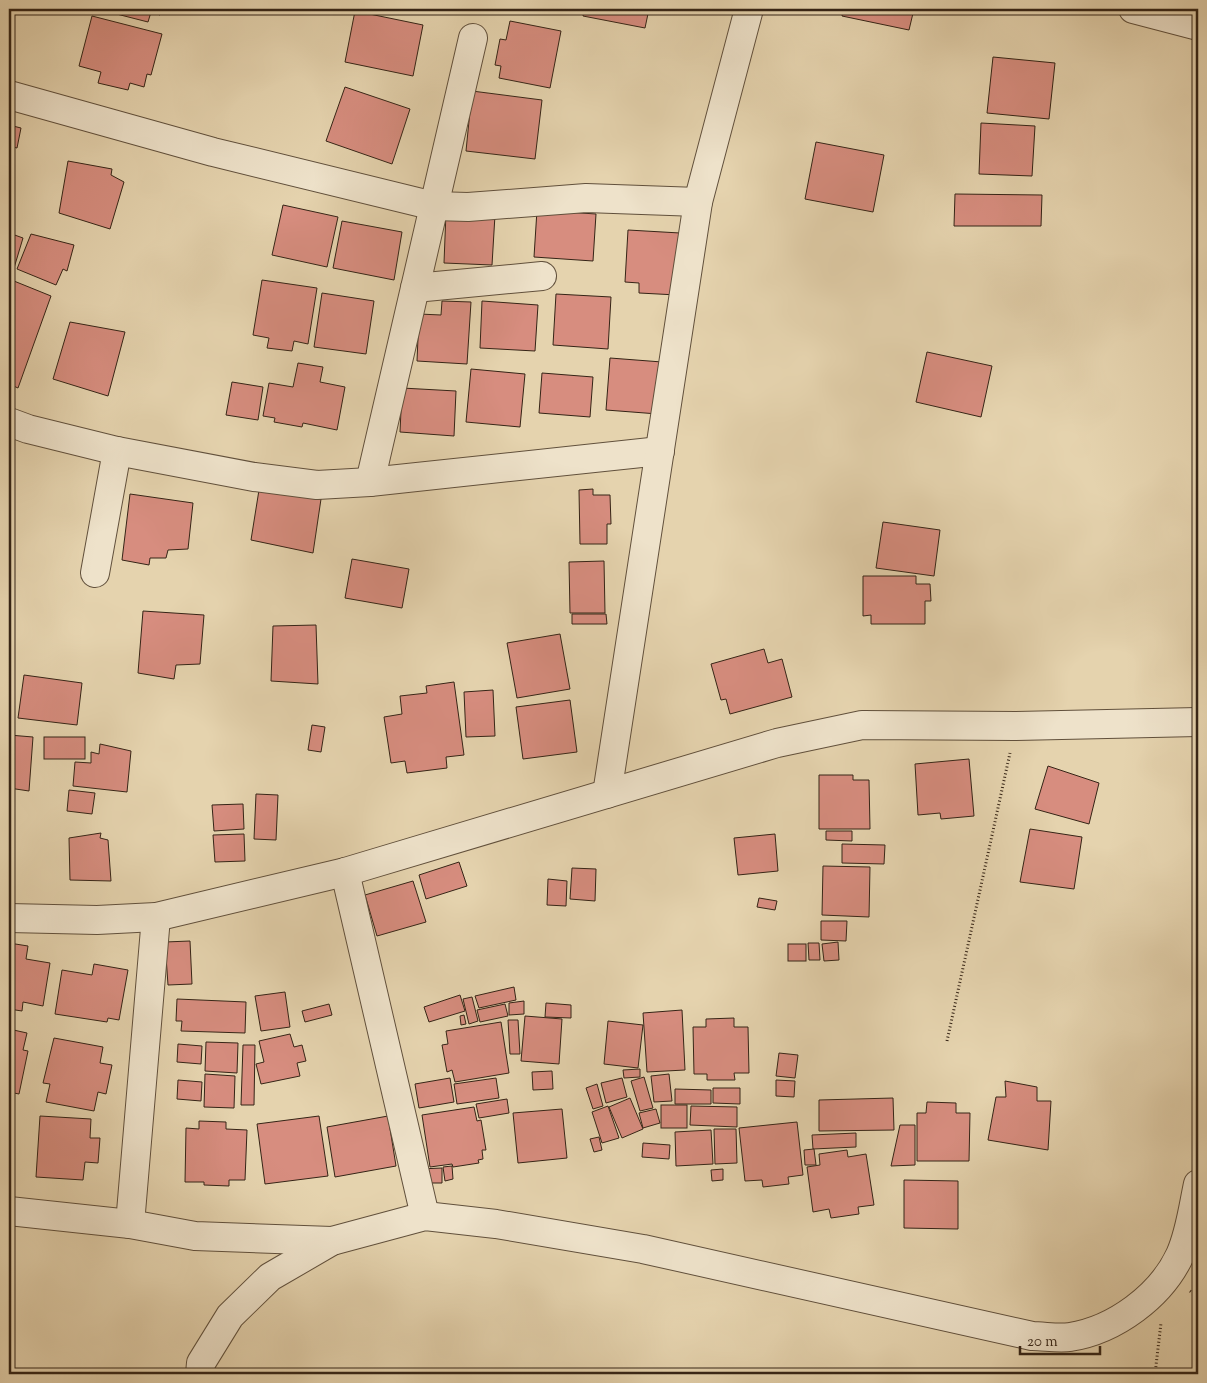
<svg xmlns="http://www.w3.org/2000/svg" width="1207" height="1383" font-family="'Sorts Mill Goudy',serif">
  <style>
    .building { fill: #d78d7f; stroke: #352416 }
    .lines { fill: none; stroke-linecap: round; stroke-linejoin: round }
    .minor-casing { stroke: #61503c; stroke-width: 30 }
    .path { stroke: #352416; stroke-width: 3; stroke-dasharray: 1 2.5; stroke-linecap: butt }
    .minor { stroke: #eee2ca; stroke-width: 28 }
  </style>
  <rect width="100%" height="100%" fill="#e5d3ae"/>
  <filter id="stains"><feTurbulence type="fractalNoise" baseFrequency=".004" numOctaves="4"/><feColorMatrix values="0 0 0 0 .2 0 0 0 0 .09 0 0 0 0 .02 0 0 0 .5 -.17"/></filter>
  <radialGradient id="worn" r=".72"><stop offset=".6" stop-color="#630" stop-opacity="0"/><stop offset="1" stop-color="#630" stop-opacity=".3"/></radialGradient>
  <g class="building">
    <path d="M97,9H162L160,15L151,12L148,22Z"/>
    <path d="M400,9H422L421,14Z"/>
    <path d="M520,9H543L542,13Z"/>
    <path d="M546,9H559L558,14L545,11Z"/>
    <path d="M584,9H649L645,28L583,16Z"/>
    <path d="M843,9H914L909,30L842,16Z"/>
    <path d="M355,11L423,25L413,76L345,62Z"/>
    <path d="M92,16L162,34L151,75L147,74L144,87L130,83L128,90L98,83L101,72L79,66Z"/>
    <path d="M510,21L561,31L550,88L499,78L501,66L495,65L500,39L506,40Z"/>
    <path d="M993,57L1055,63L1049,119L987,113Z"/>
    <path d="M345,87L410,109L392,164L326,141Z"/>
    <path d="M472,91L542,100L535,159L466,151Z"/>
    <path d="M981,123L1035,126L1032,176L979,174Z"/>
    <path d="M9,125L21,128L17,148L9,146Z"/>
    <path d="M816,142L884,155L873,212L805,199Z"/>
    <path d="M9,150L13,152L9,167Z"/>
    <path d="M68,161L112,169L111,175L124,182L110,229L59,213Z"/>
    <path d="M955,194L1042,195L1041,226H954Z"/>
    <path d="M283,205L338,217L327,267L272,255Z"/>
    <path d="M537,210L596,214L593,261L534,257Z"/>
    <path d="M446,212L495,215L492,265L444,263Z"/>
    <path d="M342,221L402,232L394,280L333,268Z"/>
    <path d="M628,230L680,233L677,295L639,293V283L625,282Z"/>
    <path d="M9,233L23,238L14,268L9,266Z"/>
    <path d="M31,234L74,245L67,271L63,269L56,285L17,269Z"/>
    <path d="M9,279L51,296L18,388L9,384Z"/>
    <path d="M262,280L317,288L308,344L294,341L292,351L267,348L269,338L253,335Z"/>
    <path d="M322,293L374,301L366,354L314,347Z"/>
    <path d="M556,294L611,297L608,349L553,345Z"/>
    <path d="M442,301L471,302L467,364L417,361L419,314L441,315Z"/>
    <path d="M482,301L538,305L535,351L480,348Z"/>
    <path d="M70,322L125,332L108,396L53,379Z"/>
    <path d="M927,352L992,366L981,417L916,402Z"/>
    <path d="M610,358L662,362L658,414L606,410Z"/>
    <path d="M298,363L323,367L320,382L345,387L337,430L303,423L302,427L274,422L275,418L263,416L269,383L293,387Z"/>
    <path d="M471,369L525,374L520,427L466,422Z"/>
    <path d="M542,373L593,377L590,417L539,413Z"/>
    <path d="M232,382L263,387L258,420L226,415Z"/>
    <path d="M402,388L456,391L454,436L400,432Z"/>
    <path d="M593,489V495H610L611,524H607V544H580L579,490Z"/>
    <path d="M259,490L321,499L313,553L251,540Z"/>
    <path d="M130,494L193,503L188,549L168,550L166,558H150L149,565L122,560Z"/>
    <path d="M883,522L940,530L934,576L876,568Z"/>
    <path d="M352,559L409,569L402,608L345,598Z"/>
    <path d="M604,561L605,613H570L569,562Z"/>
    <path d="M863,576H916V584H930L931,601H925V624H871V615L863,616Z"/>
    <path d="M143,611L204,615L200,664L176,665L174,679L138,673Z"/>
    <path d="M572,614H606L607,624H572Z"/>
    <path d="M316,625L318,684L271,681L273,626Z"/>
    <path d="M560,634L570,689L517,698L507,643Z"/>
    <path d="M764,649L768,663L782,659L792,697L730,714L726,699L721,700L711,664Z"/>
    <path d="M24,675L82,683L77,725L18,718Z"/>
    <path d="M454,682L464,755L446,757L447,768L407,773L405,761L391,763L384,717L402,714L400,696L427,693L426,686Z"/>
    <path d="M493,690L495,736L466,737L464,692Z"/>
    <path d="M570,700L577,752L523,759L516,707Z"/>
    <path d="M312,725L325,727L321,752L308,750Z"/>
    <path d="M9,735L33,737L29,791L9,788Z"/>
    <rect x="44" y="737" width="41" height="22"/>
    <path d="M100,744L131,751L127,792L73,786L75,762L91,763V752L99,754Z"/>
    <path d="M969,759L974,816L941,819L940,813L918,815L915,764Z"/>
    <path d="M1048,766L1099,783L1089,824L1035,809Z"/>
    <path d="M819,775H853V780H869L870,829H819Z"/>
    <path d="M69,790L95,793L92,814L67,811Z"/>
    <path d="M256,794L278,795L276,840L254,839Z"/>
    <path d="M243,804L244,829L214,831L212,805Z"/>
    <path d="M1030,829L1082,837L1074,889L1020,882Z"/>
    <path d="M826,831H852V841L826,840Z"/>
    <path d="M101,833L100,838L108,840L111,881L70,880L69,838Z"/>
    <path d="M244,834L245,861L215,862L213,835Z"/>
    <path d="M775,834L778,871L738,875L734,838Z"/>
    <path d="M842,844L885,845L884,864L842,863Z"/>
    <path d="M459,862L467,886L426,899L419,875Z"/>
    <path d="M823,866L870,867L869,917L822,915Z"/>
    <path d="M572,868L596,869L595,901L570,899Z"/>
    <path d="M548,879L567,881L566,906L547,905Z"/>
    <path d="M413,881L426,922L377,936L365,895Z"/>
    <path d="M759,898L777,901L775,910L757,907Z"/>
    <path d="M821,921H847L846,941L821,940Z"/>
    <path d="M190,941L192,984L168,985L165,942Z"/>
    <path d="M838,942L839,960L824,961L822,944Z"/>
    <path d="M9,943L28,946L26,959L50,963L43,1006L23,1002L22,1011L9,1009Z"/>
    <path d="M808,943H819L820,960H809Z"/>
    <rect x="788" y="944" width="18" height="17"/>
    <path d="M94,964L128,970L119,1020L108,1018L107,1022L55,1014L62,970L92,975Z"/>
    <path d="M514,987L516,1000L479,1008L475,996Z"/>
    <path d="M285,992L290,1027L261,1031L255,996Z"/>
    <path d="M460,995L465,1011L429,1022L424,1007Z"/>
    <path d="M472,997L478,1021L469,1024L463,999Z"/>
    <path d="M177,999L246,1002L245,1033L181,1031L182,1021H176Z"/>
    <path d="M524,1001V1014L509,1015V1003Z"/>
    <path d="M546,1003L571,1005V1018L545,1017Z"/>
    <path d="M329,1004L332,1015L305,1022L302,1011Z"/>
    <path d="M505,1004L508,1016L480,1022L477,1010Z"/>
    <path d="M682,1010L685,1070L647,1072L643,1013Z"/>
    <path d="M464,1015L466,1024L461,1025L460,1016Z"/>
    <path d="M525,1016L562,1019L559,1064L521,1061Z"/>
    <path d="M734,1018V1027H748L749,1073H734L735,1080H707V1074H694L693,1027H706V1019Z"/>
    <path d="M508,1020H518L520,1054H510Z"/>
    <path d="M608,1021L643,1025L638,1068L604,1064Z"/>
    <path d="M501,1022L509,1073L455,1082L452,1070L447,1072L442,1045L448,1044L446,1031Z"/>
    <path d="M9,1029L27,1033L23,1050L28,1051L19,1094L9,1092Z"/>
    <path d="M290,1034L294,1047L302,1045L306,1061L297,1063L300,1076L261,1084L256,1064L264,1062L259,1041Z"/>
    <path d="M54,1038L103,1047L100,1063L112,1065L106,1094L98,1092L94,1111L46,1102L50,1084L43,1083Z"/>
    <path d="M206,1042L238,1043L237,1073L205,1071Z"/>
    <path d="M178,1044L202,1046L201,1064L177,1062Z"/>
    <path d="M243,1045H255L254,1105H241Z"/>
    <path d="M779,1053L798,1055L795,1078L776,1076Z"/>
    <path d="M640,1069V1077L624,1078L623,1070Z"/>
    <path d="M552,1071L553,1089L533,1090L532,1072Z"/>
    <path d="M205,1074L235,1076L234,1108L204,1107Z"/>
    <path d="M669,1074L672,1101L654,1102L651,1076Z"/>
    <path d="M644,1077L653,1108L640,1111L631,1081Z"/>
    <path d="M450,1078L454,1102L419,1108L415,1084Z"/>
    <path d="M496,1078L499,1098L457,1104L454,1084Z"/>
    <path d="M622,1078L627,1097L606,1103L601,1083Z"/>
    <path d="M178,1080L202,1082L201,1101L177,1099Z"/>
    <path d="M776,1080L795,1081L794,1097L776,1096Z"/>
    <path d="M1005,1081L1037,1087V1101H1051L1048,1150L988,1140L996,1097H1006Z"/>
    <path d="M597,1084L603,1106L593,1109L586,1088Z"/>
    <path d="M713,1088H740V1104L713,1103Z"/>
    <path d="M675,1089L711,1090V1104H675Z"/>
    <path d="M630,1098L643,1129L622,1138L609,1107Z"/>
    <path d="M893,1098L894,1130L819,1131V1100Z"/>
    <path d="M507,1099L509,1113L479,1118L476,1104Z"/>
    <path d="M927,1102L956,1103V1113H970L969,1161H917V1113H926Z"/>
    <rect x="661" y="1105" width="26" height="23"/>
    <path d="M608,1106L619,1138L602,1143L592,1112Z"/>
    <path d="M691,1106L737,1107V1127L690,1125Z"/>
    <path d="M474,1107L477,1121L481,1120L486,1150H482L483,1159L478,1160L479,1163L453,1167L452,1164L430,1167L422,1115Z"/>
    <path d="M562,1109L567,1158L518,1163L513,1113Z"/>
    <path d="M656,1109L660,1123L643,1128L639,1113Z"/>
    <path d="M40,1116L91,1119L90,1138H100L98,1163L85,1162L83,1180L36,1177Z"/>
    <path d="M319,1116L328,1176L265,1184L257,1124Z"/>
    <path d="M388,1116L396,1166L335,1177L327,1127Z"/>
    <path d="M199,1121L226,1122V1129L247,1130L245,1180H229V1186L204,1185V1182H185L186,1128L199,1129Z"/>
    <path d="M797,1122L803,1175L788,1177L789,1184L763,1187L762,1180L745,1181L739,1128Z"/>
    <path d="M900,1125H915V1165L891,1166Z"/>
    <path d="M714,1129H736L737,1163L715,1164Z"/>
    <path d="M711,1130L713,1164L676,1166L675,1132Z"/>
    <path d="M856,1133V1147L813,1149L812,1135Z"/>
    <path d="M599,1137L602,1150L594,1152L590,1139Z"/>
    <path d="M643,1143L670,1145L669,1159L642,1157Z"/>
    <path d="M814,1149L816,1165H805L804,1150Z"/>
    <path d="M847,1150L848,1157L866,1154L874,1205L858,1207L859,1214L831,1218L829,1209L813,1212L807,1167L820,1165L819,1154Z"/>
    <path d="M452,1166L453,1179L445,1181L443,1167Z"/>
    <path d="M442,1168V1183H420L419,1169Z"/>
    <path d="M723,1169V1180L712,1181L711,1170Z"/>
    <path d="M904,1180L958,1181V1229L904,1228Z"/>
  </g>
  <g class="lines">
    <defs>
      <g id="minor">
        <path d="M1133,9L1198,26"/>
        <path d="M9,95L213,152L434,206L468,207L586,198L698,202"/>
        <path d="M415,288L542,276"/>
        <path d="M9,422L28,429L117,451L254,477L317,485L370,482L660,451"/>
        <path d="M370,482L473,38"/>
        <path d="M95,573L117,451"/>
        <path d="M607,794L698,202L749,9"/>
        <path d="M345,872L425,1216"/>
        <path d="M9,918L97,920L156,917L345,872L777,743L862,725L1016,726L1198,722"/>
        <path d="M9,1211L130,1224L195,1236L332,1241"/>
        <path d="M130,1224L156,917"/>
        <path d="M200,1374L201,1363L230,1316L270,1277L332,1241L425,1216L496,1224L643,1249L1032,1336C1044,1336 1059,1339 1070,1337C1115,1330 1161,1296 1180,1255C1190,1233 1193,1207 1198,1184"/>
      </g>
    </defs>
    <use href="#minor" class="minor-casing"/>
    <g class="path">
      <path d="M947,1041L1010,753"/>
      <path d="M1190,1291L1198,1297"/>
      <path d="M1155,1374L1161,1323"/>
    </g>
    <use href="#minor" class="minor"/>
  </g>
  <rect width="1207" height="1383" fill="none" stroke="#e5d3ae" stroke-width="30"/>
  <rect x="10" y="10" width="1187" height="1363" fill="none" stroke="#352416" stroke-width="2.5"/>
  <rect x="15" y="15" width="1177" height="1353" fill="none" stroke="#352416"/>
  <path d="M1020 1346v8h80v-8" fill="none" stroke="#352416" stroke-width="2.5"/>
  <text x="1027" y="1346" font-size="15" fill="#352416" stroke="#eee2ca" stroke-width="4" paint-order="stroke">20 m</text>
  <rect width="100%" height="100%" filter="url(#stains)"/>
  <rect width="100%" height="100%" fill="url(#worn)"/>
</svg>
